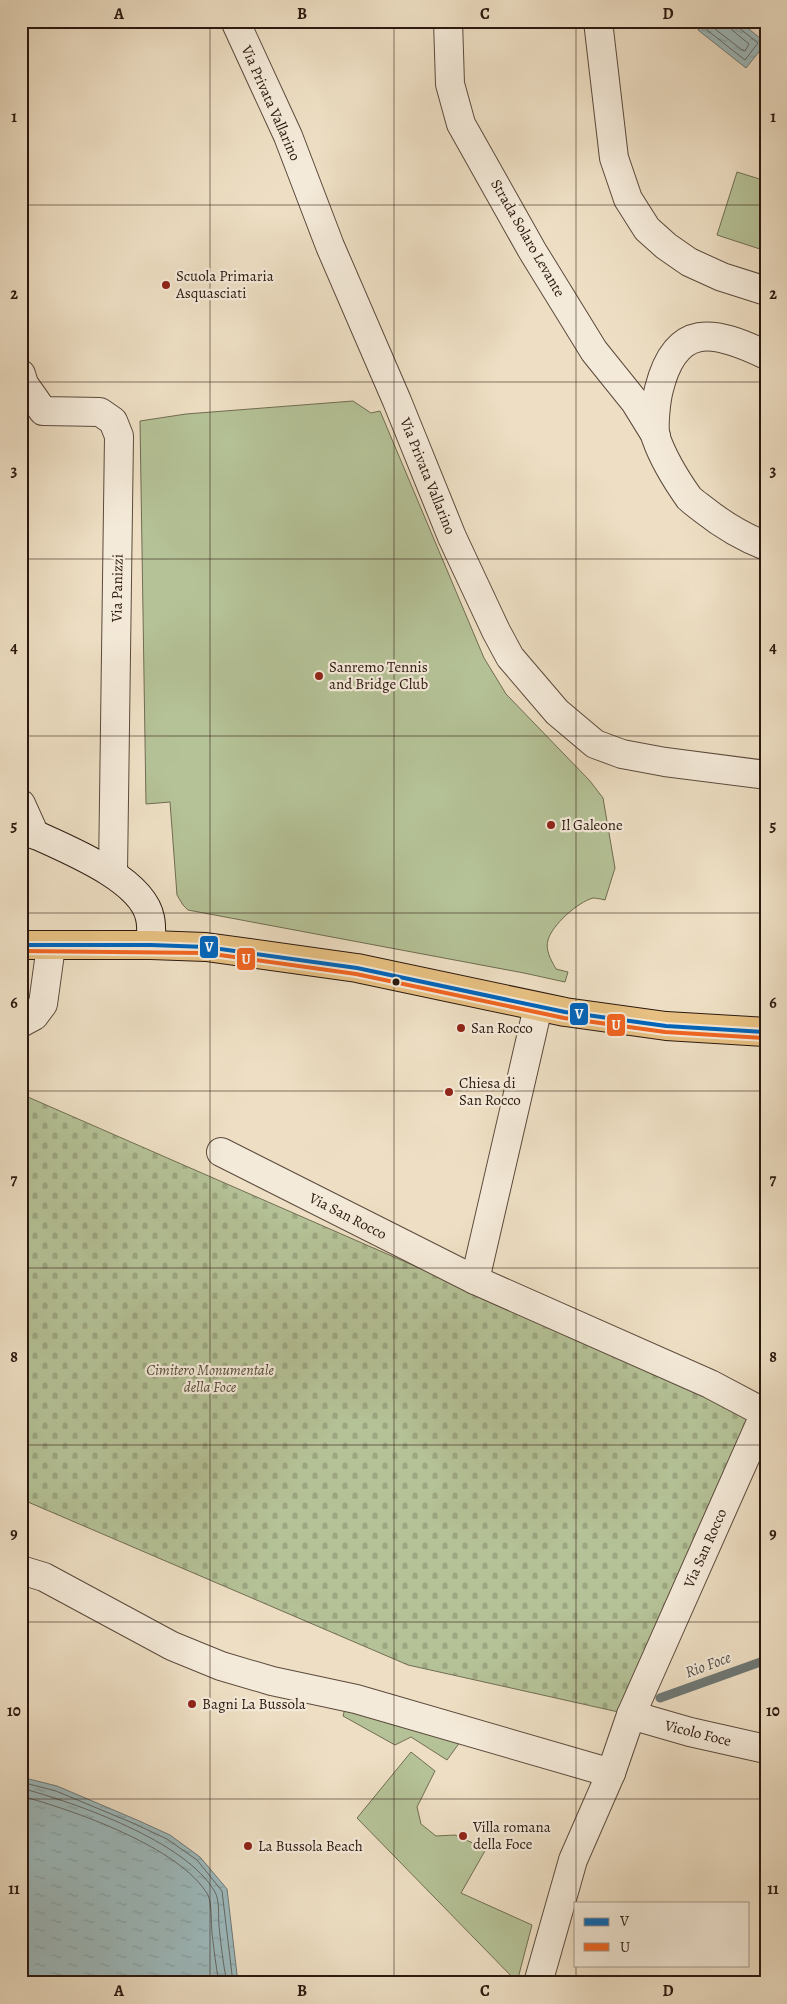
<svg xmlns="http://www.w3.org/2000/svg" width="787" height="2004" font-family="Alegreya,serif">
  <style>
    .cemetery { fill: url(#cemetery-stones); stroke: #706d53 }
    .park { fill: #b5c297; stroke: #706d53 }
    .water { fill: url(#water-ripples); stroke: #6f7977 }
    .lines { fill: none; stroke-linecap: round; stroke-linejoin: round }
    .shore { stroke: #646966; stroke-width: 1 }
    .stream { stroke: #6f7977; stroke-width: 9 }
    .minor-casing { stroke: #5c4a3c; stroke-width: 30 }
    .secondary-casing { stroke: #2b180f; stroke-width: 30 }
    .primary-casing { stroke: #2b180f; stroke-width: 30 }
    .minor { stroke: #f4ead9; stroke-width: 28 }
    .secondary { stroke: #f4ead9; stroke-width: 28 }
    .primary { stroke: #e7c082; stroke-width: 28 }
    .bus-1-casing { stroke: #f4ead9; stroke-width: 8 }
    .bus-2-casing { stroke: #f4ead9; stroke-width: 8 }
    .bus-1 { stroke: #0065bd; stroke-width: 4 }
    .bus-2 { stroke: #f26522; stroke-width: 4 }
    .grid { fill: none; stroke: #2b180f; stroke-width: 1; stroke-opacity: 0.55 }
    .poi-dot { fill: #8f2418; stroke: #f4ead9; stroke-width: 2 }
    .bus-dot { fill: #2b180f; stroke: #f4ead9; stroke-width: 2 }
    .labels { text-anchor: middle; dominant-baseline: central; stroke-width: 4.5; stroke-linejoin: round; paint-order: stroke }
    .street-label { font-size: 15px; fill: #2b180f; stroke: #f4ead9 }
    .poi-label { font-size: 15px; fill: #2b180f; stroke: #f4ead9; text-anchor: start }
    .park-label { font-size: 15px; font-style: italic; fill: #544b38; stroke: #f4ead9 }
    .water-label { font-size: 16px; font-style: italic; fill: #53514c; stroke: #f4ead9 }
    .line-badge { stroke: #f4ead9; stroke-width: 2 }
    .badge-label { font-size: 14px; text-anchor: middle; font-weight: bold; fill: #fff }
    .neatline { fill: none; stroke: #2b180f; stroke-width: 2 }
    .grid-label { font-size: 16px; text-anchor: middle; font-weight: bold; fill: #2b180f }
  </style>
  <defs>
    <pattern id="cemetery-stones" width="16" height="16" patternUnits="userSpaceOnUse" patternTransform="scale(1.25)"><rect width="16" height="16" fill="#b5c297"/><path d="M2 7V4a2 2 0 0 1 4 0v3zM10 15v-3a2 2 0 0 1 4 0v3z" fill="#9ca681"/></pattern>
    <pattern id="water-ripples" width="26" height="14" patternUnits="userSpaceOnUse" patternTransform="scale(1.25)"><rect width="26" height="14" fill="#9dbabd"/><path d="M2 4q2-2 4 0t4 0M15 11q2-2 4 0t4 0" fill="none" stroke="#879fa1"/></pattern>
  </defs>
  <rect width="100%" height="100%" fill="#eedfc4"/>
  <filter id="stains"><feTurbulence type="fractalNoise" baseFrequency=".004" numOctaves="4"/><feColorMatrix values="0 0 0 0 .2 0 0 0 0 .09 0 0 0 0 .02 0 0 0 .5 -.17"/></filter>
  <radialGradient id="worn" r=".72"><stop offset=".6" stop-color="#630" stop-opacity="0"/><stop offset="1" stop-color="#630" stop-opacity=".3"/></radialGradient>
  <path class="cemetery" d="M21,1094L751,1413L623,1713L408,1665L21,1499Z"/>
  <g class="park">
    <path d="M737,172L766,181V251L717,235Z"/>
    <path d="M353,401L371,413L380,411L484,658L506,694L590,781L603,798L615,868L605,900C601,899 596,898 593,898C578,902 552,925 548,940C545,950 551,960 556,969L568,972L565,982L524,973L188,910L183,905L177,895L170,802L146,804L140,421L186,414Z"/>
    <path d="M346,1705L460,1742L447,1760L411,1737L395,1745L343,1716Z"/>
    <path d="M411,1752L435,1771L417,1807L421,1824L436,1836L455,1835L486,1849L461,1893L532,1925L517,1982L357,1818Z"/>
  </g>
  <g class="water">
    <path d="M705,21H739L766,43L746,68L698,30Z"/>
    <path d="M21,1777L57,1786L137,1820L170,1835L200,1857L227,1889L238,1983H21Z"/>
  </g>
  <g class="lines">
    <g class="shore">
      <path d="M708,21L707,30L745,60L758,43L738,27L736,21"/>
      <path d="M715,21V29L742,50L745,51L749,44L732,30L730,21"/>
      <path d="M21,1782L56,1791L135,1824L167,1839L197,1860L222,1891L233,1983"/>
      <path d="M21,1788C76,1803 186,1841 215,1892C220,1901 218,1917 219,1926C221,1945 223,1964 227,1983"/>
      <path d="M21,1796C73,1810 180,1847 208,1895C212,1903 211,1924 212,1933C214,1950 216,1967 219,1983"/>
    </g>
    <path class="stream" d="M660,1698L766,1660"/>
    <defs>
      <g id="minor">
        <path d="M235,21L288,136L330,246L397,401L452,537L496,631L510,657L557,712L595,744L622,754L665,762L766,775"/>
        <path d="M448,21L450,84L461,124L533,252L594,351L635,402L656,436"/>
        <path d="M598,21L614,158L628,199L647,229L666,246L689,262L722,277L766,291"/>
        <path d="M766,355C714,330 676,321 659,389C656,400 653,428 656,438C663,458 677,481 689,498C693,502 699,506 704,510C723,525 743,537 766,546"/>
        <path d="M21,374L24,384L43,411L100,412L113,421L119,436L113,872"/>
        <path d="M21,804L35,835"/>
        <path d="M21,1023L34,1016L43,1004L51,946"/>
        <path d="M221,1152L475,1280L710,1384L765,1413L631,1715L611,1773L573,1860L538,1983"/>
        <path d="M475,1280L538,1007"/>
        <path d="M21,1570L44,1577L172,1646L221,1666L272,1681L356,1699L611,1773"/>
        <path d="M631,1715L690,1732L766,1749"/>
      </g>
      <path id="secondary" d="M21,828C56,845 142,876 150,918C152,926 151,936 151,945"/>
      <path id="primary" d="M21,945H151L206,947L357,968L565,1012L666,1026L766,1032"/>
    </defs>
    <use href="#minor" class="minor-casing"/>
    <use href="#secondary" class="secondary-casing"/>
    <use href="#primary" class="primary-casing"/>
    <use href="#minor" class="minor"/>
    <use href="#secondary" class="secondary"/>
    <use href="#primary" class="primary"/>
    <defs>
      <path id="bus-1" d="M21,945H151L206,947L357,968L565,1012L666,1026L766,1032"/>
      <path id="bus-2" d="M21,951L205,953L356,974L564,1018L665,1032L766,1038"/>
    </defs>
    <use href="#bus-1" class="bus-1-casing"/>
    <use href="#bus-2" class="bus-2-casing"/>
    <use href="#bus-1" class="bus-1"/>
    <use href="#bus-2" class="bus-2"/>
  </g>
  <path class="grid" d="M210,21V1983M394,21V1983M576,21V1903M21,205H766M21,382H766M21,559H766M21,736H766M21,913H766M21,1091H766M21,1268H766M21,1445H766M21,1622H766M21,1799H766M576,1965V1983"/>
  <g class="poi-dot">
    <circle cx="166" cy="285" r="5"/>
    <circle cx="319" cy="676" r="5"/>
    <circle cx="551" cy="825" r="5"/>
    <circle cx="461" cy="1028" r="5"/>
    <circle cx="449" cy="1092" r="5"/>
    <circle cx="192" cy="1704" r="5"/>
    <circle cx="463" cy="1836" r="5"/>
    <circle cx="248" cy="1846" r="5"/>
  </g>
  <circle class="bus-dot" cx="396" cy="982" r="4.5"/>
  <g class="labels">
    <g class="street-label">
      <text transform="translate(271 103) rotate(66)">Via Privata Vallarino</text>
      <text transform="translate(528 238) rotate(60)">Strada Solaro Levante</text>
      <text transform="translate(428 476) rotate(68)">Via Privata Vallarino</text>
      <text transform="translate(117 588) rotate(-89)">Via Panizzi</text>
      <text transform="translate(348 1216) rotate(27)">Via San Rocco</text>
      <text transform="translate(705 1548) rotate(-66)">Via San Rocco</text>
      <text transform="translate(698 1733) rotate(14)">Vicolo Foce</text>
    </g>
    <g class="poi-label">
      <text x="176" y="276">Scuola Primaria<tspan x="176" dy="17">Asquasciati</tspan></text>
      <text x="329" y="667">Sanremo Tennis<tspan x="329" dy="17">and Bridge Club</tspan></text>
      <text x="561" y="825">Il Galeone</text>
      <text x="471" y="1028">San Rocco</text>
      <text x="459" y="1083">Chiesa di<tspan x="459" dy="17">San Rocco</tspan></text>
      <text x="202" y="1704">Bagni La Bussola</text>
      <text x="473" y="1827">Villa romana<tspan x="473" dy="17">della Foce</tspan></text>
      <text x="258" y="1846">La Bussola Beach</text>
    </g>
    <g class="park-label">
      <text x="210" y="1370">Cimitero Monumentale<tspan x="210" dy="17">della Foce</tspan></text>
    </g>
    <g class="water-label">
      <text transform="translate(708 1665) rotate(-20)">Rio Foce</text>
    </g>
  </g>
  <g class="line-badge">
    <rect x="199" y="935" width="20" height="24" rx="5" fill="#0065bd"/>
    <rect x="236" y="947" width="20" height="24" rx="5" fill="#f26522"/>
    <rect x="569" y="1002" width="20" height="24" rx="5" fill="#0065bd"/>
    <rect x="606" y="1013" width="20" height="24" rx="5" fill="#f26522"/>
  </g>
  <g class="badge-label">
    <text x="209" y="952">V</text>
    <text x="246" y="964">U</text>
    <text x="579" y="1019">V</text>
    <text x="616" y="1030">U</text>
  </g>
  <rect width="787" height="2004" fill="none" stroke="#eedfc4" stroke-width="55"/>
  <rect x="574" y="1902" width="175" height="65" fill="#f4ead9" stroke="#a49688"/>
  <rect x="584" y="1918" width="25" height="8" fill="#0065bd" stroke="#a49688"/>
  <text x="620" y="1926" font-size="15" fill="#2b180f">V</text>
  <rect x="584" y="1943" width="25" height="8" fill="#f26522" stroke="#a49688"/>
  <text x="620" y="1952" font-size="15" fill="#2b180f">U</text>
  <rect x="28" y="28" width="732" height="1948" class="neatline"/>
  <g class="grid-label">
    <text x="119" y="19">A</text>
    <text x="302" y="19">B</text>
    <text x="485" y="19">C</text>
    <text x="668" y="19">D</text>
    <text x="14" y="122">1</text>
    <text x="773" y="122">1</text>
    <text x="14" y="299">2</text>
    <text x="773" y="299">2</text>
    <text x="14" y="476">3</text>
    <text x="773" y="476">3</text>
    <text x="14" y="653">4</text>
    <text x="773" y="653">4</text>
    <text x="14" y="831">5</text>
    <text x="773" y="831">5</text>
    <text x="14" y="1008">6</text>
    <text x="773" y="1008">6</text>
    <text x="14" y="1185">7</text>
    <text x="773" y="1185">7</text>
    <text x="14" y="1362">8</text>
    <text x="773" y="1362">8</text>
    <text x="14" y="1539">9</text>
    <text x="773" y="1539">9</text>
    <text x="14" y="1716">10</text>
    <text x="773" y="1716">10</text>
    <text x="14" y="1894">11</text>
    <text x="773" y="1894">11</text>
    <text x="119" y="1996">A</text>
    <text x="302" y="1996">B</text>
    <text x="485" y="1996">C</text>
    <text x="668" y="1996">D</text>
  </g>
  <rect width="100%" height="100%" filter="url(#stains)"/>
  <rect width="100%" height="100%" fill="url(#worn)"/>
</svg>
